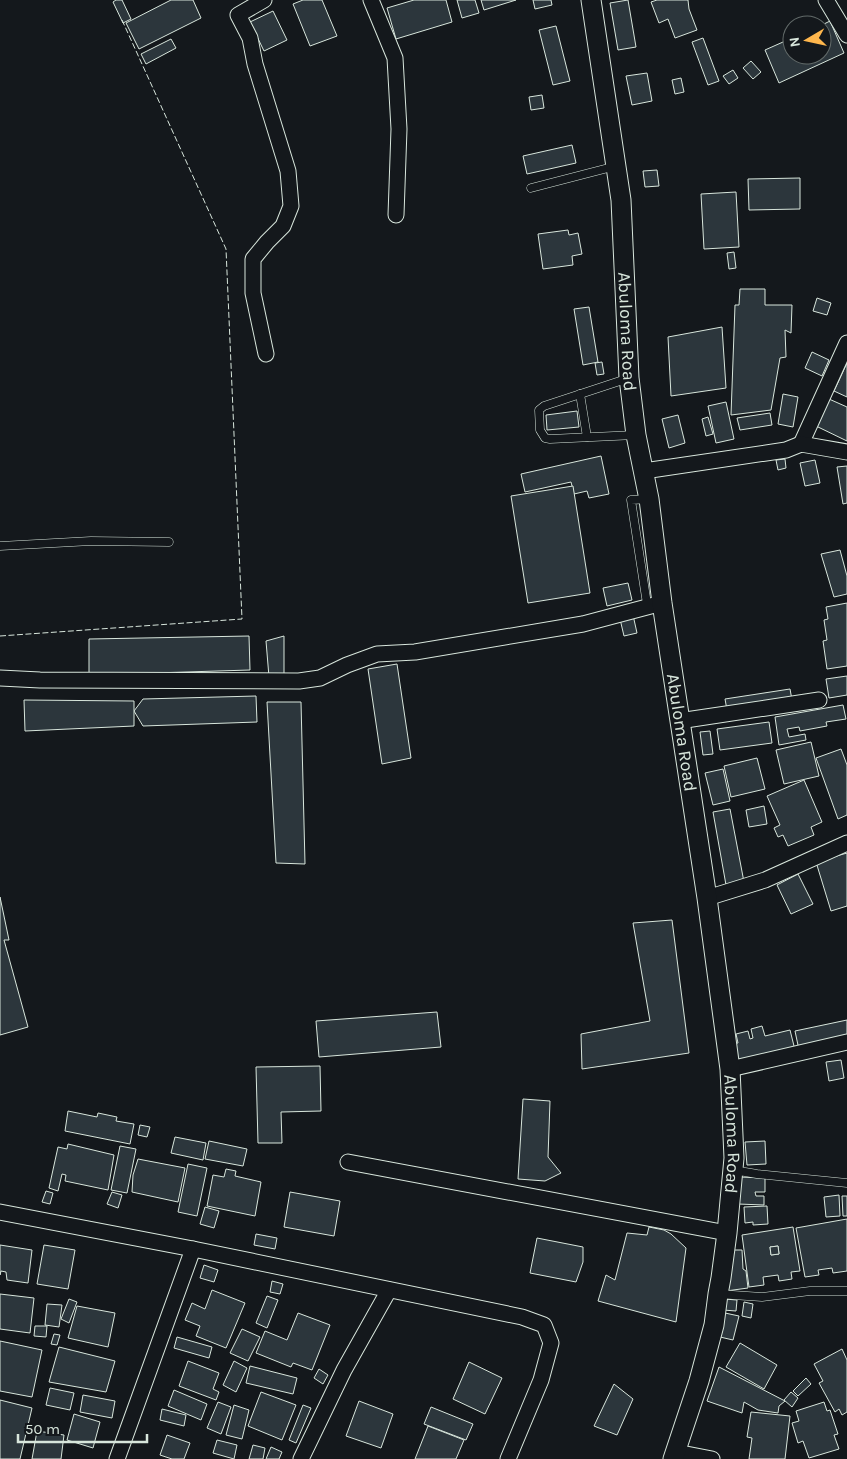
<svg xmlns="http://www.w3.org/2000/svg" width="847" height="1459" font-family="Karla,sans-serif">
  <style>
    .building { fill: #2c363c; stroke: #d8e6dc; fill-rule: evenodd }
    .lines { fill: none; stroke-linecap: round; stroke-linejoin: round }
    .service-casing { stroke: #d8e6dc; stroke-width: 9 }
    .minor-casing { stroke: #d8e6dc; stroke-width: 17 }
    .tertiary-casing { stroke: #d8e6dc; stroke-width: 21 }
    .service { stroke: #14181c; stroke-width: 8 }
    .minor { stroke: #14181c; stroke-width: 15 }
    .tertiary { stroke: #14181c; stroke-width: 19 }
    .fence { stroke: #d8e6dc; stroke-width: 1; stroke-dasharray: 6 2.5; stroke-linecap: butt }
    .labels { text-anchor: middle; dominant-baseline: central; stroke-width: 4; stroke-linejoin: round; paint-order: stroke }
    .street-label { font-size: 18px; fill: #d8e6dc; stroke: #14181c }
  </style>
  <rect width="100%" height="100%" fill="#14181c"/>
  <g class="building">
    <path d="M116,0H122L131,19L123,23L113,2Z"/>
    <path d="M171,0H193L201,18L139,49L126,23Z"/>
    <path d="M303,0H322L337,36L310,46L293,4Z"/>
    <path d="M414,0H446L452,22L396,39L387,8Z"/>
    <path d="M457,0H475L479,13L462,18Z"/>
    <path d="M481,0H516L484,10Z"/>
    <path d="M533,0H551L552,5L535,9Z"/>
    <path d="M628,0L636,47L618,50L610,3Z"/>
    <path d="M657,0H688L689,9L697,30L675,38L668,19L659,23L651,2Z"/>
    <path d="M273,11L287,40L264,51L250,22Z"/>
    <path d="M830,21L844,53L779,83L765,50L792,38V55H822V25Z"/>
    <path d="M556,26L570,81L553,85L539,30Z"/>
    <path d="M703,38L719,81L708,85L692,42Z"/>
    <path d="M171,39L176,48L146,64L141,54Z"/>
    <path d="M751,61L761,72L753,79L743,68Z"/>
    <path d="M733,70L738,78L729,84L723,76Z"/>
    <path d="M647,73L652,101L632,105L626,76Z"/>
    <path d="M681,78L684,92L675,94L672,80Z"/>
    <path d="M542,95L544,108L531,110L529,97Z"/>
    <path d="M572,145L576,163L527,174L523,156Z"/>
    <path d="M657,170L659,186L645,187L643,171Z"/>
    <path d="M800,178V209L749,210L748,179Z"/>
    <path d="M736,192L739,247L704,249L701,194Z"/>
    <path d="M568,230L569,235L578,233L582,254L572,256L573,265L543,269L538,234Z"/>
    <path d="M734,252L736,268L729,269L727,253Z"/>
    <path d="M740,289H765V305H792L791,333L785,330L786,357L780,358L771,410L731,415L735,305H739Z"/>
    <path d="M817,298L831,303L827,315L813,311Z"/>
    <path d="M589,307L598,362L583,365L574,309Z"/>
    <path d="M722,327L726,388L671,396L668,337Z"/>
    <path d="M812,352L829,360L822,376L805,368Z"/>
    <path d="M602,362L604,374L597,375L595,363Z"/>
    <path d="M847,363V397L834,391Z"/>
    <path d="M783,394L798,397L793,427L778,424Z"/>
    <path d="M829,399L847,407V441L816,426Z"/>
    <path d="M726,402L734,439L716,443L708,406Z"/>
    <path d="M577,411L579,427L547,430L546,415Z"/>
    <path d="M770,413L772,425L740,430L737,418Z"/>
    <path d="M678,415L685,443L669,448L662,419Z"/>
    <path d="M708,417L713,434L706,436L702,419Z"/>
    <path d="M601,456L609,494L589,498L587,491L574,494L571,482L525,492L521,474Z"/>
    <path d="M785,459L786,468L778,470L776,460Z"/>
    <path d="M815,460L820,483L805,486L800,463Z"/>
    <path d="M847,466V503L843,504L837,467Z"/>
    <path d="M573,486L590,593L528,603L511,496Z"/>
    <path d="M840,550L847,576V594L834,597L821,554Z"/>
    <path d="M628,583L632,600L607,606L603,588Z"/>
    <path d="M847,603V666L827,669L823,641L827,640L824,620L828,619L826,607Z"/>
    <path d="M633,615L637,633L624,636L620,619Z"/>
    <path d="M249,636L250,670L89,675V639Z"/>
    <path d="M284,636V675L269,677L266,641Z"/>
    <path d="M397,664L411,758L382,764L368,669Z"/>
    <path d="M847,676V695L829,698L826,679Z"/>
    <path d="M790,689L792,700L727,710L725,699Z"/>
    <path d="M256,696L257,722L143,726L134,711L143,699Z"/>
    <path d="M24,700L134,701V726L25,731Z"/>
    <path d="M267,702H301L305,864L276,863Z"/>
    <path d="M843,705L846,719L826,722L827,726L800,731L799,727L787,729L789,737L805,734L806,740L779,745L775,717Z"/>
    <path d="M769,722L772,743L720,750L717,729Z"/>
    <path d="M710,731L713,754L703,755L700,732Z"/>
    <path d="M811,742L819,776L784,784L776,750Z"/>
    <path d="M841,749L847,765V815L838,819L816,758Z"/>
    <path d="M757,758L765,789L731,797L724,766Z"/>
    <path d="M723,769L730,801L713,805L705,773Z"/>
    <path d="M804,780L822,822L811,827L814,835L788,846L783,835L778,837L774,828L780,825L767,796Z"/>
    <path d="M764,806L767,824L749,827L746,810Z"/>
    <path d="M730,809L744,882L726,885L713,812Z"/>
    <path d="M847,853V906L831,911L816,862Z"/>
    <path d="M798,874L813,904L791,914L777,885Z"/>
    <path d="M0,897L9,940H4L28,1027L0,1035Z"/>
    <path d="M672,920L689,1053L582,1069L581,1034L650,1021L633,923Z"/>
    <path d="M437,1012L441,1047L319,1057L316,1021Z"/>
    <path d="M847,1020V1039L799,1050L795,1031Z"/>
    <path d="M762,1026L765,1036L790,1030L795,1050L736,1064L731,1044L738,1043L736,1034L748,1031L750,1039L753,1038L751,1029Z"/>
    <path d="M841,1060L844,1078L829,1081L826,1062Z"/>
    <path d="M320,1066L321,1111L281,1112L282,1143H258L256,1067Z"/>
    <path d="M523,1099L550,1101L548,1157L561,1173L545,1181L518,1179Z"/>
    <path d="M68,1111L97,1117L98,1113L117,1117L116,1121L134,1124L130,1144L65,1131Z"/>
    <path d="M140,1125L150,1127L147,1137L138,1135Z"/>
    <path d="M175,1137L206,1143L203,1160L171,1153Z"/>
    <path d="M209,1141L247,1149L243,1166L205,1159Z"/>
    <path d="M765,1141L766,1164L747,1165L745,1142Z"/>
    <path d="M68,1144L114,1155L108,1190L65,1181L66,1175L62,1174L58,1191L49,1188L58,1147L67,1149Z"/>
    <path d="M120,1146L136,1149L127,1193L111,1190Z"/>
    <path d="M138,1159L185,1168L178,1202L132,1192L133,1175Z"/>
    <path d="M188,1164L207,1168L197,1216L178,1212Z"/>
    <path d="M226,1169L236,1171L235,1176L261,1182L255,1216L207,1206L213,1175L224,1177Z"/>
    <path d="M739,1177L765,1178V1192H755L756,1196H764V1205L738,1204Z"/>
    <path d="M46,1191L53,1193L50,1204L42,1202Z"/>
    <path d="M112,1192L122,1195L118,1208L107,1204Z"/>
    <path d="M290,1192L340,1201L334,1236L284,1227Z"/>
    <path d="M839,1195L840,1216L826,1217L824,1197Z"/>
    <path d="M842,1196H847V1216H843Z"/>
    <path d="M767,1206L768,1224L753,1225V1222L745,1223L744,1207Z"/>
    <path d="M205,1207L219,1211L214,1228L200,1224Z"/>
    <path d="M847,1219V1271L833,1273L832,1268L818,1270L819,1275L805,1277L796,1228Z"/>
    <path d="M649,1227L664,1230L671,1234L686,1248L676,1322L598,1301L606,1275L615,1280L627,1233L647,1235Z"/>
    <path d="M793,1227L800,1271L791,1272L792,1279L779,1281L778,1275L763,1277L764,1285L749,1287L742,1235ZM778,1246L779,1254L771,1255L770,1247Z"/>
    <path d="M256,1234L277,1238L275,1249L254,1245Z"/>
    <path d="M537,1238L583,1247V1262L576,1282L530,1273Z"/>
    <path d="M0,1245L32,1250L28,1283L7,1280L6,1272L1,1271L0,1275Z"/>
    <path d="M44,1245L75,1250L68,1289L37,1284Z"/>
    <path d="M778,1246L779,1254L771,1255L770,1247Z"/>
    <path d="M732,1250H742L743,1269L746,1271L748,1288L726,1291Z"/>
    <path d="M204,1265L218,1270L214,1282L200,1278Z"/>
    <path d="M272,1281L283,1284L280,1294L270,1292Z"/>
    <path d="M212,1290L245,1303L226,1348L196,1336L200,1326L185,1320L192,1303L205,1309Z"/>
    <path d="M0,1294L34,1298L30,1333L0,1329Z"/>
    <path d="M267,1296L278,1300L267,1328L256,1323Z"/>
    <path d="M69,1299L77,1302L69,1323L61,1319Z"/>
    <path d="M724,1299L737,1300L736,1311L723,1310Z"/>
    <path d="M744,1302L753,1304L751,1318L742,1316Z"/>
    <path d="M47,1304L62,1305L59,1327L45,1325Z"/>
    <path d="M77,1306L115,1313L108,1347L68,1338Z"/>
    <path d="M298,1313L330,1325L312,1370L293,1363L291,1367L256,1353L265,1331L287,1340Z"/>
    <path d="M725,1313L739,1316L733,1340L720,1337Z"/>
    <path d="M35,1326H47L46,1337L34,1336Z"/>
    <path d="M242,1329L260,1337L248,1361L230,1353Z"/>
    <path d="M54,1334L60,1335L57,1345L51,1344Z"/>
    <path d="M177,1337L212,1347L209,1358L174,1348Z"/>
    <path d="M0,1341L42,1350L32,1397L0,1391Z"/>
    <path d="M740,1343L777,1365L764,1389L726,1367Z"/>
    <path d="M59,1347L115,1361L106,1392L49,1382Z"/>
    <path d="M842,1349L847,1360V1412L842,1415L839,1409L835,1412L819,1383L823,1381L814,1364Z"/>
    <path d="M188,1361L219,1373L213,1389L219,1392L216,1400L179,1386Z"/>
    <path d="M234,1361L247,1368L236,1392L223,1385Z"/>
    <path d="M469,1362L502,1378L485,1414L453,1399Z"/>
    <path d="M250,1366L297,1378L293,1394L246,1383Z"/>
    <path d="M719,1367L785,1401L779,1406L778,1413L758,1410L744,1402L742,1413L707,1401Z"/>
    <path d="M319,1369L328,1375L323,1384L314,1378Z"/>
    <path d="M806,1378L811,1384L798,1396L793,1391Z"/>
    <path d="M614,1384L633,1399L617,1435L594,1426Z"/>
    <path d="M50,1388L74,1393L70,1410L46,1405Z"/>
    <path d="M174,1390L207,1404L201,1420L168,1406Z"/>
    <path d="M261,1392L296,1405L282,1440L248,1426Z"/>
    <path d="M791,1392L798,1398L792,1407L784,1400Z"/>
    <path d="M83,1395L115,1401L112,1418L80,1412Z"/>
    <path d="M0,1400L32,1408L20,1459H0Z"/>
    <path d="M359,1401L393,1414L381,1448L346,1436Z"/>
    <path d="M218,1402L231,1407L221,1434L207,1428Z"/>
    <path d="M824,1402L827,1411L830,1410L838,1434L834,1435L839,1449L809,1458L803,1441L798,1443L792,1423L799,1421L796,1411Z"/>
    <path d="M234,1405L249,1410L242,1439L226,1435Z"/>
    <path d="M303,1405L311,1408L296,1443L289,1440Z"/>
    <path d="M431,1407L473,1424L466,1440L424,1424Z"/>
    <path d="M162,1409L186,1415L184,1426L160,1420Z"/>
    <path d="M751,1412L790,1416L785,1459H749L752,1438L747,1437Z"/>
    <path d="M74,1414L100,1422L93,1448L67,1440Z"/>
    <path d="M428,1426L464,1440L456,1459H415Z"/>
    <path d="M37,1431L64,1435L61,1459H32Z"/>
    <path d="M167,1435L190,1443L184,1459H172L160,1455Z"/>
    <path d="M217,1440L237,1445L234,1459L213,1453Z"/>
    <path d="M253,1445L265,1448L263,1459H249Z"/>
    <path d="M271,1447L282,1452L279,1459H266Z"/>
  </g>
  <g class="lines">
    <defs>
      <g id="service">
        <path d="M531,188L616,166"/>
        <path d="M629,378L544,406L539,410L540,430L545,438L550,439L635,435"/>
        <path d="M580,394L587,437"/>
        <path d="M0,546L91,541L169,542"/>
        <path d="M647,604L631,500L649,499"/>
        <path d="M733,1170L757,1174L847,1183"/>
        <path d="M718,1294L762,1297L810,1291H847"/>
      </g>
      <g id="minor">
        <path d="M264,0L238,15L250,38L255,64L288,171L291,206L283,226L267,242L253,259V293L266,354"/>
        <path d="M371,0L395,58L399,129L396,215"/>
        <path d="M826,0L847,35"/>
        <path d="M801,444L847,343"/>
        <path d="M644,471L786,450L801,444L847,452"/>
        <path d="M0,678L40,680L299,681L320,678L347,665L377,654L415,652L583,624L662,603"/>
        <path d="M679,721L819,700"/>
        <path d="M707,898L765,880L847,843"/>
        <path d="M730,1069L847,1042"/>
        <path d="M348,1162L727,1233"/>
        <path d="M0,1212L193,1249L522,1317L544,1325L551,1343L541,1380L508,1459"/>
        <path d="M676,1452L712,1459"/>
        <path d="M117,1459L193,1249"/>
        <path d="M301,1459L344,1370L389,1290"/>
      </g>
      <g id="tertiary">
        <path id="s1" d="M591,0L621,200L629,378L636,435L649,499L662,603L707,898L730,1069L734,1158L727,1233L721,1278L718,1294L714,1325L699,1381L673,1459"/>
      </g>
    </defs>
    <use href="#service" class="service-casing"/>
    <use href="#minor" class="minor-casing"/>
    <use href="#tertiary" class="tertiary-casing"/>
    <use href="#service" class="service"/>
    <use href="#minor" class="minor"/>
    <use href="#tertiary" class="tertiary"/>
    <path class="fence" d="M0,636L242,619L226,249L122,20"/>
  </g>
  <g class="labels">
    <g class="street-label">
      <text stroke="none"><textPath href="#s1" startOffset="334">Abuloma Road</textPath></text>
      <text stroke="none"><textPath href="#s1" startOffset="739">Abuloma Road</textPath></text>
      <text stroke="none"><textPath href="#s1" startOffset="1144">Abuloma Road</textPath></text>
    </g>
  </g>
  <g transform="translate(807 40) rotate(261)"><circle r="24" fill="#14181c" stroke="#626a69"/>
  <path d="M0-4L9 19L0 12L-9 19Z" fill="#ffb74d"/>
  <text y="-8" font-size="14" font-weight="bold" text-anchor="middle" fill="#d8e6dc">N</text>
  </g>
  <path d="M18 1434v8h129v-8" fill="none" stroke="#d8e6dc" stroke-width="2.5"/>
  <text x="25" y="1434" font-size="15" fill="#d8e6dc" stroke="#14181c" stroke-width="4" paint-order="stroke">50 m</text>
</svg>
